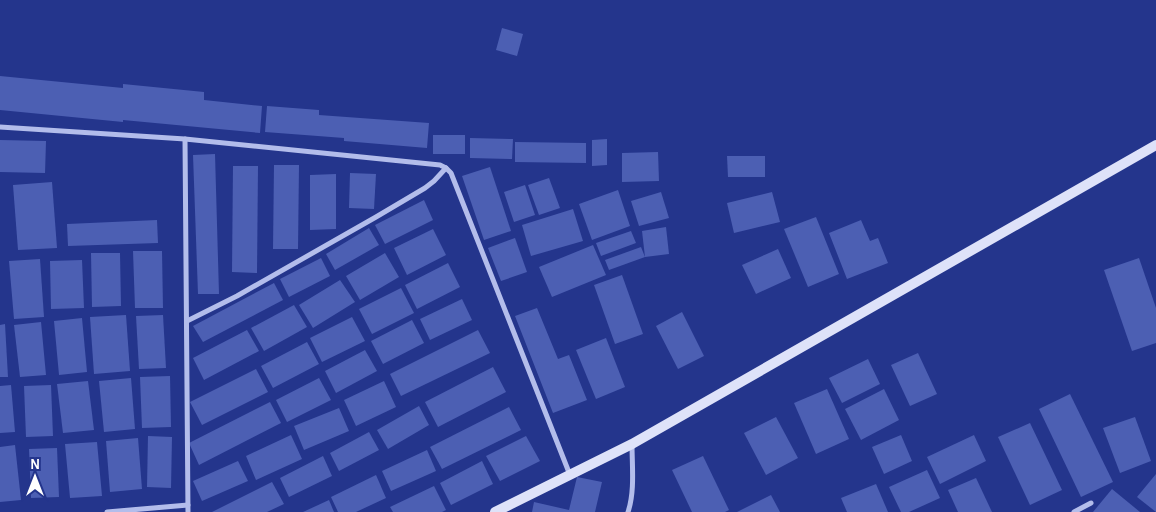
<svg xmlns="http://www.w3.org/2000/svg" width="1156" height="512" font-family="'Alegreya Sans',sans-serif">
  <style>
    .building { fill: #4c5fb3 }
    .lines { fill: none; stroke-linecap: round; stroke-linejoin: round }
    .minor { stroke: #b3bdeb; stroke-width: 5 }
    .secondary { stroke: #dee2f9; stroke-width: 10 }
  </style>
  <rect width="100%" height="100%" fill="#24358c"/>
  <g class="building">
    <path d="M502,28L523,34L517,56L496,50Z"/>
    <path d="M0,76L123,88V84L204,92V100L262,106L260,133L123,120V122L0,110Z"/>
    <path d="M267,106L319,110V115L429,123L427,148L344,141V138L265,132Z"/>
    <rect x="433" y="135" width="32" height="19"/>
    <path d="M470,138L513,139L512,159L470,158Z"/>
    <path d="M607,139V165L592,166V140Z"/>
    <path d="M0,140L46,141L45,173L0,172Z"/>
    <path d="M515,142L586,143V163L515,162Z"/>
    <path d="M658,152L659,181L622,182V153Z"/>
    <path d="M215,154L219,294H198L193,155Z"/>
    <path d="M727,156H765V177H728Z"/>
    <path d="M274,165H299L298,249H273Z"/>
    <path d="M233,166H258L257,273L232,272Z"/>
    <path d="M490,167L511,231L484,240L462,176Z"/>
    <path d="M350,173L376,174L374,209L349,208Z"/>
    <path d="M336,174V229L310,230V175Z"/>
    <path d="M549,178L560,208L539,215L528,185Z"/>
    <path d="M52,182L57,248L18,250L13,185Z"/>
    <path d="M525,185L535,215L514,222L504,192Z"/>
    <path d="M618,190L630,226L592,240L579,204Z"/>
    <path d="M661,192L669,218L639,226L631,201Z"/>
    <path d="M772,192L780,222L734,233L727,203Z"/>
    <path d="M424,200L433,220L385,244L375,225Z"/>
    <path d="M573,209L583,241L531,256L522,225Z"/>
    <path d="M816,217L839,274L808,287L784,229Z"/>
    <path d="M157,220L158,243L68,246L67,224Z"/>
    <path d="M861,220L870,241L878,238L888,263L847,279L829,233Z"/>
    <path d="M666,227L669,254L645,257L642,231Z"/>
    <path d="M369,228L379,245L335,270L326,254Z"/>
    <path d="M433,229L446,255L407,275L394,248Z"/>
    <path d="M631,231L636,243L601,256L596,243Z"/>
    <path d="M515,238L527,272L501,281L488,248Z"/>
    <path d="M593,245L606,275L552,297L539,267Z"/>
    <path d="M641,247L645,257L609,270L605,260Z"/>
    <path d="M778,249L791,278L756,294L742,265Z"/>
    <path d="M133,251H162L163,308H135Z"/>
    <path d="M91,253H120L121,306L92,307Z"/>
    <path d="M385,253L399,277L360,300L346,276Z"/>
    <path d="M321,258L330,276L289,297L280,279Z"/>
    <path d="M1139,258L1156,308V343L1132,351L1104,270Z"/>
    <path d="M40,259L44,317L14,319L9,261Z"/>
    <path d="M82,260L84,308L51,309L50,261Z"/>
    <path d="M448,263L460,287L417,309L405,285Z"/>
    <path d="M622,275L643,334L615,344L594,285Z"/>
    <path d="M340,280L355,302L313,328L299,305Z"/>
    <path d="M274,283L283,300L203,342L193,326Z"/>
    <path d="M401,288L414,313L372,334L359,309Z"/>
    <path d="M462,299L472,320L430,340L420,319Z"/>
    <path d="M294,305L307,327L264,351L251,328Z"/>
    <path d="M537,308L558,359L569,355L587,400L553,413L515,316Z"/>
    <path d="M682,312L704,356L678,369L656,326Z"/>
    <path d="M126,315L130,371L94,374L90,317Z"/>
    <path d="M163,315L166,368L139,369L136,316Z"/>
    <path d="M352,317L365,341L322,362L310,338Z"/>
    <path d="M82,318L87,372L59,375L54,321Z"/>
    <path d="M412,320L424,343L383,364L371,341Z"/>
    <path d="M41,322L46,375L20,377L14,325Z"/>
    <path d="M5,324L8,377H0V325Z"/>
    <path d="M247,330L259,351L204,380L193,358Z"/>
    <path d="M478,330L490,353L401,396L390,374Z"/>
    <path d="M606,338L625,387L596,399L576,350Z"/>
    <path d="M307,342L319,364L273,388L261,366Z"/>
    <path d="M365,350L377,371L336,393L325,371Z"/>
    <path d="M918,353L937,394L910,406L891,365Z"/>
    <path d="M868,359L880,384L842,403L829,378Z"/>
    <path d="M493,367L506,392L438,427L425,402Z"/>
    <path d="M256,369L268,392L202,425L190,402Z"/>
    <path d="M170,376L171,427L142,428L140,377Z"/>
    <path d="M131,378L135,429L104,432L99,381Z"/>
    <path d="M319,378L331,400L287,422L276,400Z"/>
    <path d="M88,381L94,430L63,433L57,384Z"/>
    <path d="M384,381L396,407L356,426L344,400Z"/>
    <path d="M11,385L15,432L0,433V386Z"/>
    <path d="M51,385L53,436L26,437L24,386Z"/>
    <path d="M827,389L849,439L816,454L794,403Z"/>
    <path d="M884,389L899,420L861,440L845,409Z"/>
    <path d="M1070,394L1113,482L1081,497L1039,409Z"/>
    <path d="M270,402L281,423L199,465L189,443Z"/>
    <path d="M419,406L429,425L388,449L377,430Z"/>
    <path d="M509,407L521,430L442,469L430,447Z"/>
    <path d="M339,408L349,431L304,450L294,426Z"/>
    <path d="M776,417L798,458L766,475L744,433Z"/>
    <path d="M1135,417L1151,461L1120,473L1103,428Z"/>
    <path d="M1030,423L1062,490L1030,505L998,437Z"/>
    <path d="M369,432L379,450L339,471L330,453Z"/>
    <path d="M291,435L302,459L256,480L246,456Z"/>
    <path d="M901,435L912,461L884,474L872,447Z"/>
    <path d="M974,435L986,461L940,484L927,457Z"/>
    <path d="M148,436L172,437L171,488L147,487Z"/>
    <path d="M526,436L540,461L500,481L486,456Z"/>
    <path d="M138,438L142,489L110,492L106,441Z"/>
    <path d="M97,442L102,496L70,498L65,444Z"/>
    <path d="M15,445L21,500L0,502V447Z"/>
    <path d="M57,448L59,497L31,498L29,449Z"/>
    <path d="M427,450L436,471L391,491L382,471Z"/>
    <path d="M323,456L332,476L289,497L280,478Z"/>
    <path d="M703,456L729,510L725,512H692L672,470Z"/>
    <path d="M238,461L248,481L202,501L193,481Z"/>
    <path d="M482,461L493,484L451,505L440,483Z"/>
    <path d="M927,470L940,498L909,512H901L889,487Z"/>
    <path d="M1156,474V512L1137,497Z"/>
    <path d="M376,475L386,498L356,512H338L331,497Z"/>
    <path d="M577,477L602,482L595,512H532L534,502L569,510Z"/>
    <path d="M976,478L992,512H958L948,490Z"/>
    <path d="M272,482L284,504L267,512H212Z"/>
    <path d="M876,484L888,512H847L841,498Z"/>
    <path d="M434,486L446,510L442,512H393L390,507Z"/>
    <path d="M1112,489L1140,512H1093Z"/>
    <path d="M771,495L780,512H737Z"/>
    <path d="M329,500L334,512H303Z"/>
  </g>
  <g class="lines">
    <g class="minor">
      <path d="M0,127L185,139L440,165L446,168L451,173L570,475"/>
      <path d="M185,139L188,512"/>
      <path d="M187,321L237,296L376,217L425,188L434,181L446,168"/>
      <path d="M107,512L188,505"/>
      <path d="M628,512C635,491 632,466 632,444"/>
      <path d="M1074,512L1091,503"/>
    </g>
    <path class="secondary" d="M495,512L632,444L1156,145"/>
  </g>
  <g transform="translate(35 477)" stroke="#24358c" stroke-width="4" paint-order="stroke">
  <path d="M0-4L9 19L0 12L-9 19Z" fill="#ffffff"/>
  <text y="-8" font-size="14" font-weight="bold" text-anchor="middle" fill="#ffffff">N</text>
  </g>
</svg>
